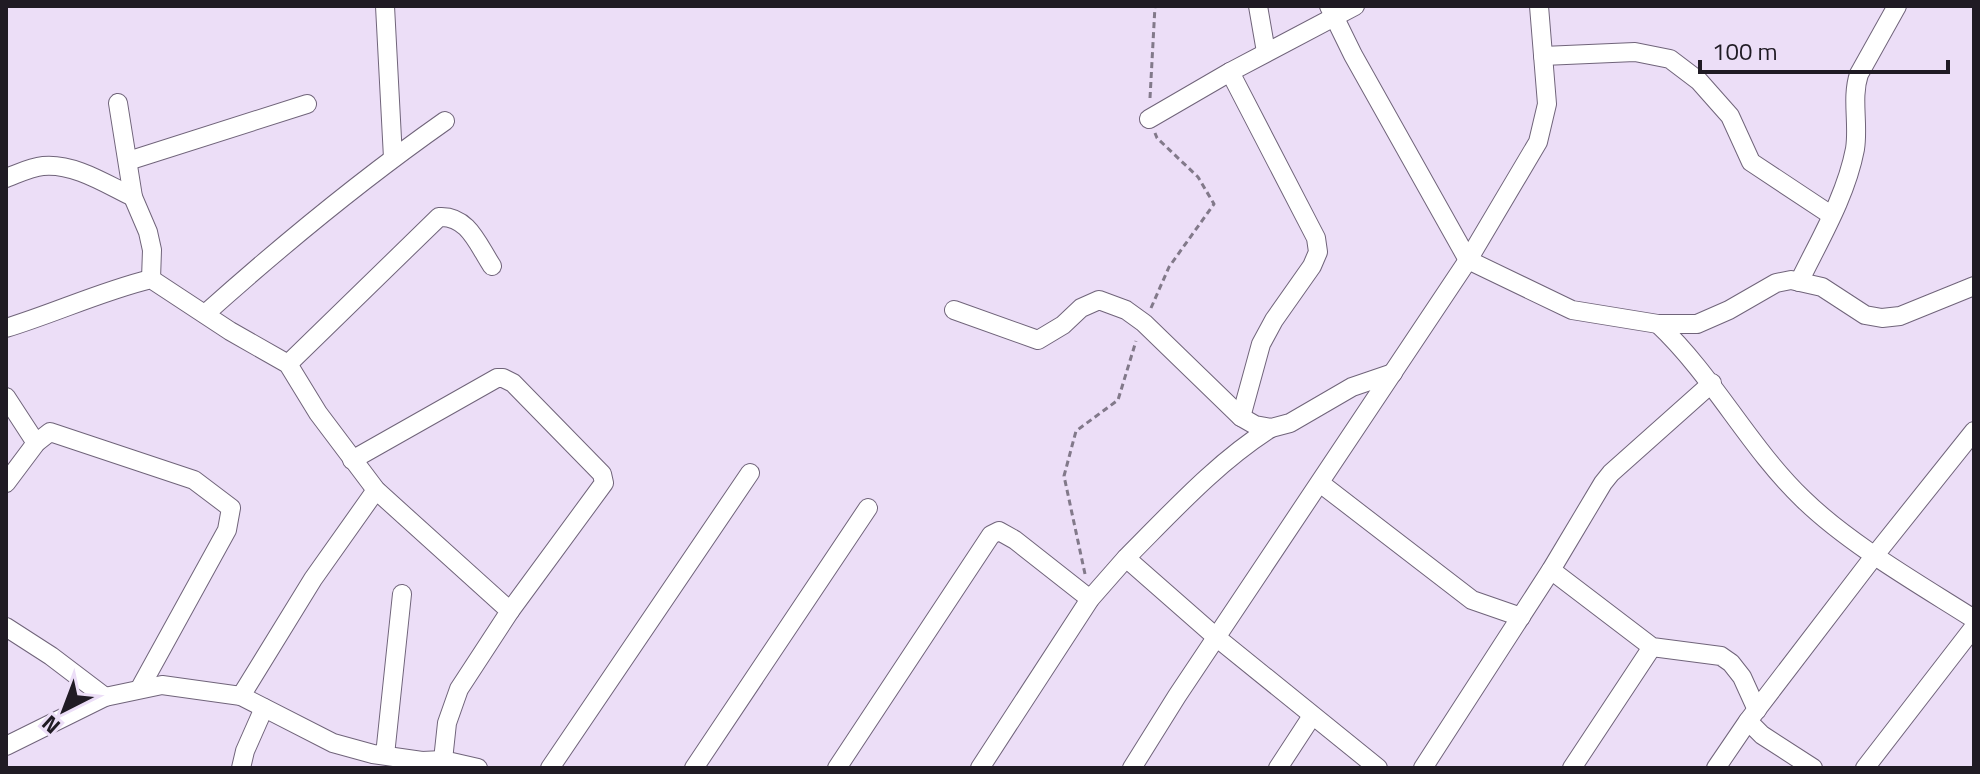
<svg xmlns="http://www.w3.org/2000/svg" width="1980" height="774" font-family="'Titillium Web',sans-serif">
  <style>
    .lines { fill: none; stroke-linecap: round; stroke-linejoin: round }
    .street-casing { stroke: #70647a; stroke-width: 20 }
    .path { stroke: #82798a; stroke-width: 3; stroke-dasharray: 6 4; stroke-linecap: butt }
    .street { stroke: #fff; stroke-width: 18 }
  </style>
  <rect width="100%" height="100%" fill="#ecdef7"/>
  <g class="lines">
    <defs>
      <g id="street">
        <path d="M385,6L393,158"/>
        <path d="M1258,6L1266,52"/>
        <path d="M1329,6L1353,55L1468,260L1572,310L1658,324H1697L1729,310L1776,283L1791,280L1822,287L1865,315L1882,318L1900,316L1974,286"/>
        <path d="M1543,56L1635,52L1670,59L1699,81L1730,116L1751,162L1831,215"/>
        <path d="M1230,72L1316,238L1318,252L1312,266L1274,320L1261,344L1241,417"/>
        <path d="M118,103L133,197L148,232L152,250L151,279"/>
        <path d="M1149,119L1230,72L1355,6"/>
        <path d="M128,161L307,104"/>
        <path d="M6,178C17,174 31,167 43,166C74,163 106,184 133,197"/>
        <path d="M1799,282C1820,239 1846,196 1855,149C1859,124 1851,98 1859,74L1897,6"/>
        <path d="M954,310L1038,340L1063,325L1081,308L1099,300L1126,310L1144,323L1241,417L1255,425L1271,428L1290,423L1352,387L1393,373"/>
        <path d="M205,314C281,246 361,180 445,121"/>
        <path d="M1658,324C1714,377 1748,446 1803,499C1849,544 1919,584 1974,619"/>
        <path d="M6,328C55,313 102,291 151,279L230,331L288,364L318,413L376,490L510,611L459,689L447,723L443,760"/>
        <path d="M288,364L439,217C468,215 478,245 492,266"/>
        <path d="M6,397L36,443"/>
        <path d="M352,460L497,378H503L513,383L602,474L604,483L510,611"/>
        <path d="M6,483L36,443L50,432L194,480L231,508L227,530L140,688"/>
        <path d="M1320,483L1472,600L1521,617"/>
        <path d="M1126,558C1172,512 1216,463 1271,428"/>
        <path d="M1551,570L1652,647L1721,656L1731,663L1742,677L1757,710"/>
        <path d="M6,627L51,656L105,697"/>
        <path d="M241,696L313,579L376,490"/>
        <path d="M1748,721L1762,735L1813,768"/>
        <path d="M6,746L105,697L162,685L241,696L333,743L373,754L422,761L443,760L478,768"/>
        <path d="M385,755L402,594"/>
        <path d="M241,768L245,751L264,708"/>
        <path d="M550,768L750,473"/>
        <path d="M694,768L868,508"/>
        <path d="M837,768L991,535L999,531L1015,540L1090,599"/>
        <path d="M980,768L1090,599L1126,558L1216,637L1378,768"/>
        <path d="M1132,768L1177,696L1468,260L1538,142L1547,104L1539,6"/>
        <path d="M1278,768L1312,716"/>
        <path d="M1423,768L1551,570L1603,483L1611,473L1712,383"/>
        <path d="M1572,768L1652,647"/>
        <path d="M1716,768L1748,721L1875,555L1974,431"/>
        <path d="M1865,768L1974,627"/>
      </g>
    </defs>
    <use href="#street" class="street-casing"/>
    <g class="path">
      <path d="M1150,98L1155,6"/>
      <path d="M1151,308L1169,267L1214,204L1198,177L1157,138L1155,133"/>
      <path d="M1085,574L1064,476L1076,431L1118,400L1136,341"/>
    </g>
    <use href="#street" class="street"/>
  </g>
  <rect width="1980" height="774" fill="none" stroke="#201b24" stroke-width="16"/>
  <g transform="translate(64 710) rotate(222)" stroke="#ecdef7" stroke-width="6" paint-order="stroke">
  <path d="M0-6L14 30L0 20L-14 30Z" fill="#201b24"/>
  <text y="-12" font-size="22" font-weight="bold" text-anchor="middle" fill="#201b24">N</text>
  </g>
  <path d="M1700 60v12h248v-12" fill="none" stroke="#201b24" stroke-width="4"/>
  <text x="1712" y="60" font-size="24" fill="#201b24" stroke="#ecdef7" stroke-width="6" paint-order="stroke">100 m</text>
</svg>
